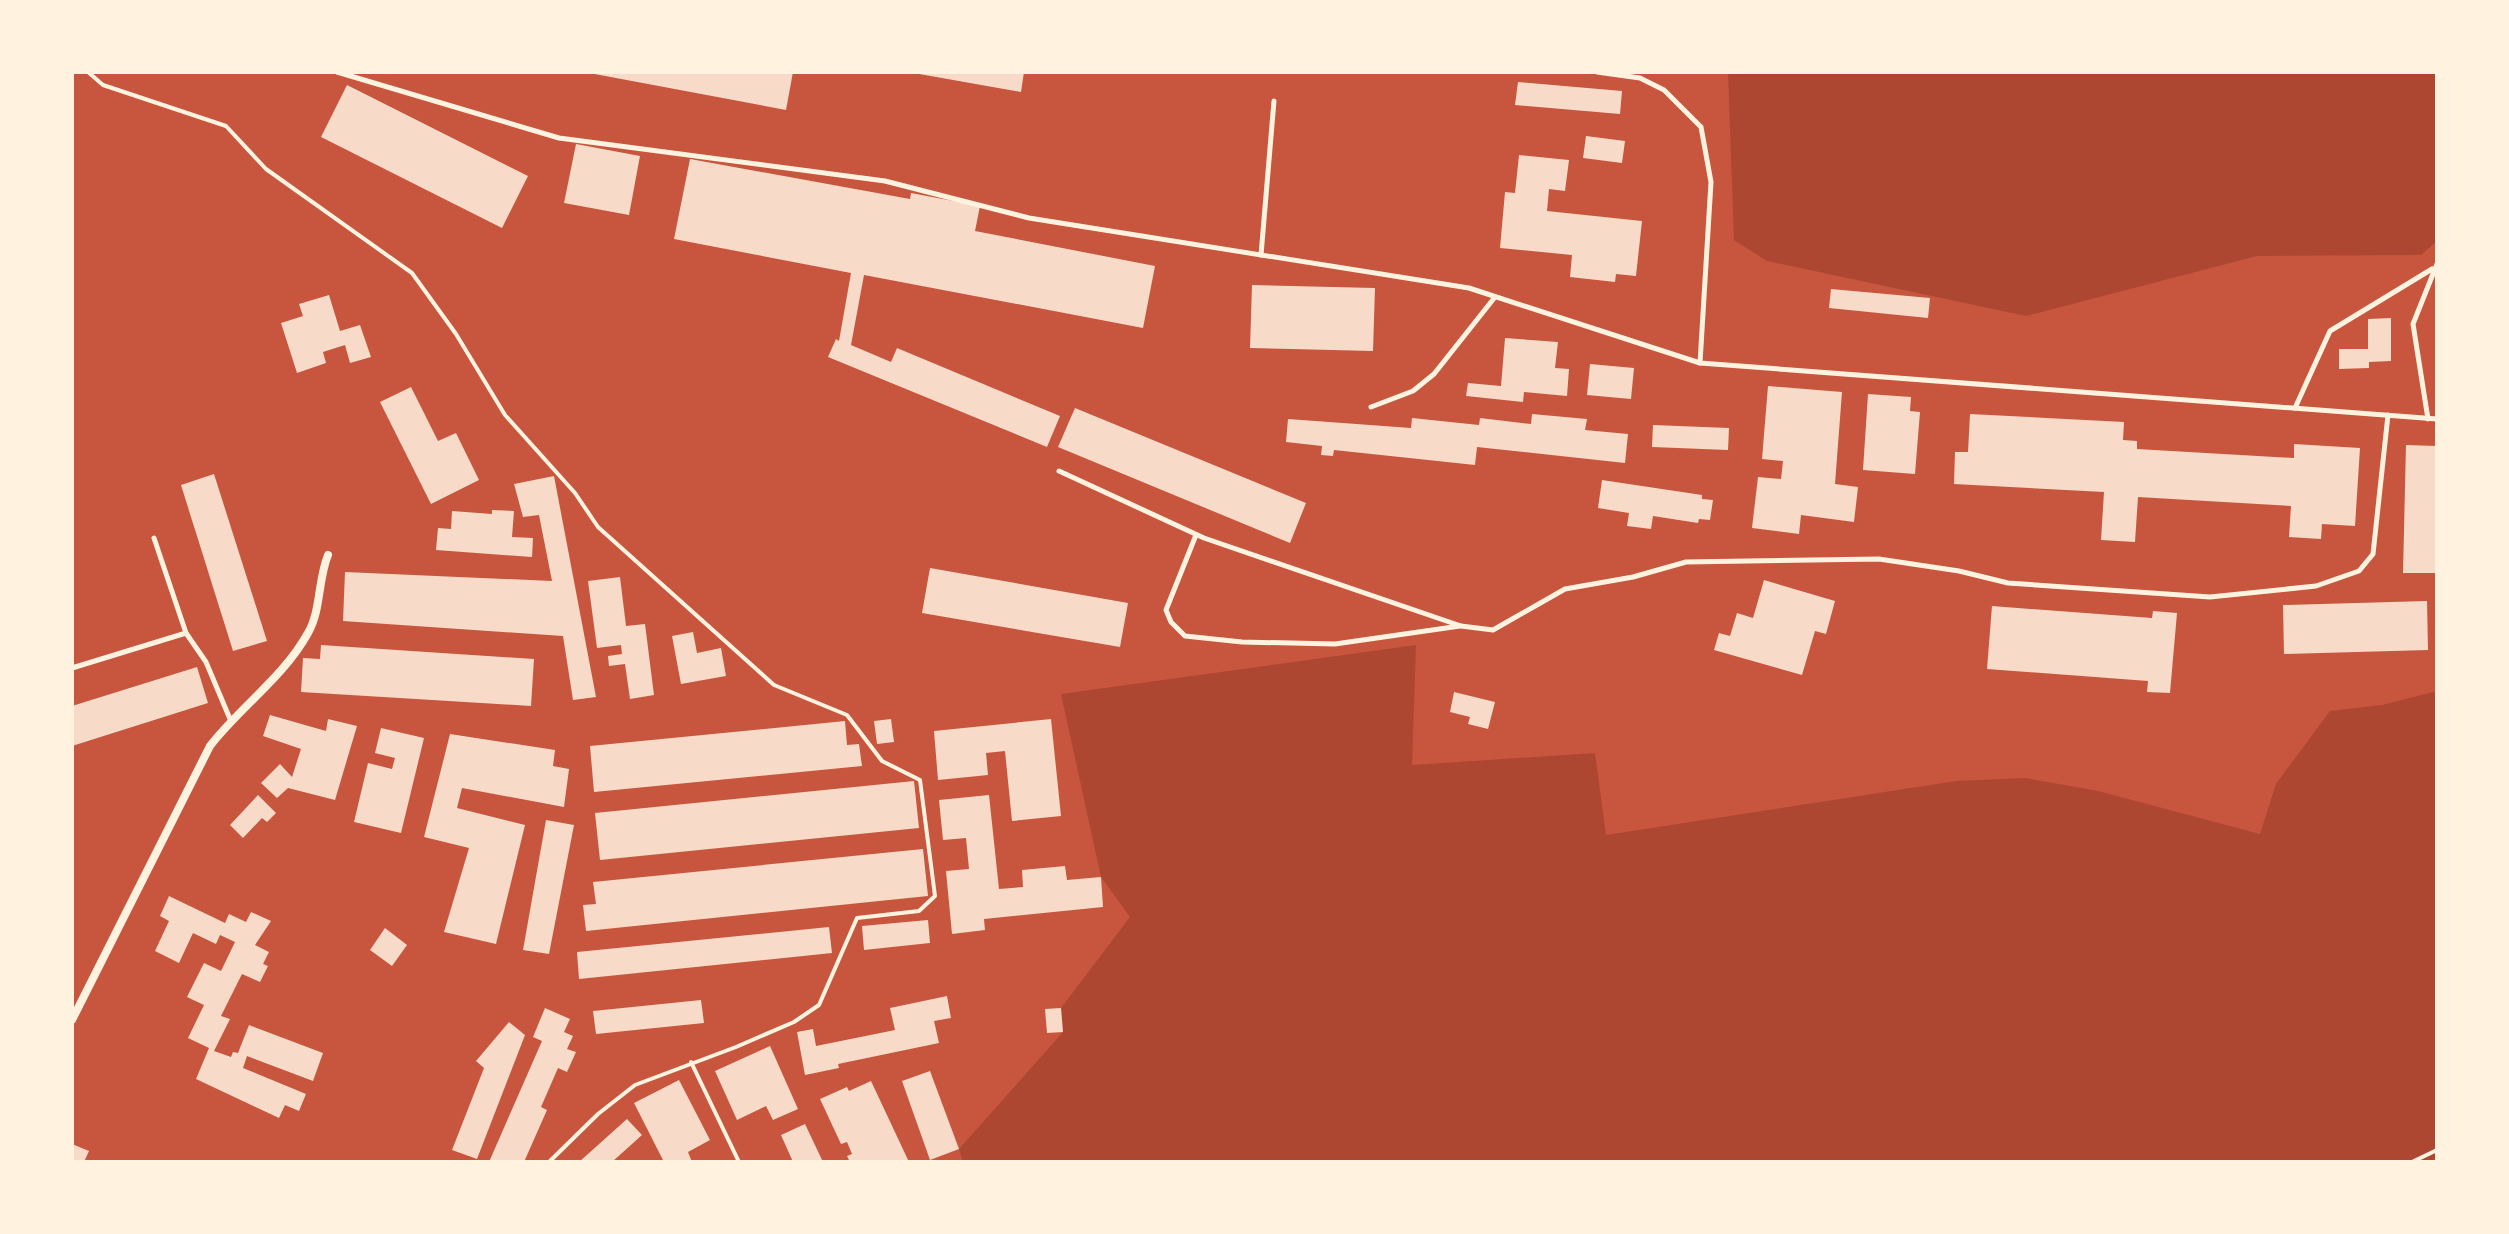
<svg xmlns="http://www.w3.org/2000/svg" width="2509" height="1234" font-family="'DejaVu Sans',sans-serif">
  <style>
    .green { fill: #ae4732 }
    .building { fill: #f7dbc8 }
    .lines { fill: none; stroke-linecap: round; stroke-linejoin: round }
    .path { stroke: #fff3e0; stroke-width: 4 }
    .service { stroke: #fff3e0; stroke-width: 5 }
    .minor { stroke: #fff3e0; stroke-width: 8 }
  </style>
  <rect width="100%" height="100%" fill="#c8553d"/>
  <g class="green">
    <path d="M1728,72H2437V241L2421,255L2257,256L2026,316L1767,261L1734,240Z"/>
    <path d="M1416,645L1412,765L1595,753L1606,835L1956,781L2025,778L2098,791L2260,834L2276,784L2330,711L2382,705L2437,691V1162H963L959,1149L1063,1032L1061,1008L1130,917L1101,877L1061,694Z"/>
  </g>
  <g class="building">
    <path d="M584,72H793L786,110Z"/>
    <path d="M908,72H1024L1021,92Z"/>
    <path d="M1518,82L1622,91L1620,114L1515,105Z"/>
    <path d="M347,85L528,176L502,228L321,137Z"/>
    <path d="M1586,136L1625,141L1622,163L1583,158Z"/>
    <path d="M576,144L640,156L629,215L564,203Z"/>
    <path d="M1519,155L1569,160L1565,191L1549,189L1547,211L1642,221L1636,276L1616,274L1615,282L1570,277L1572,255L1500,248L1505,192L1515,193Z"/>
    <path d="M690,159L910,199L911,193L980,206L975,231L1155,266L1143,328L864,275L851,345L891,362L897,348L1060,416L1047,447L828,357L836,339L839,341L851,273L674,239Z"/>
    <path d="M1252,285L1375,288L1373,351L1250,348Z"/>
    <path d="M1831,289L1930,298L1928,318L1829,308Z"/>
    <path d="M329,295L340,331L360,325L371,357L350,363L345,345L323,352L326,363L297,373L281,323L303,316L299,304Z"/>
    <path d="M2391,318V361L2369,362V368L2339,369V349H2368V319Z"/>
    <path d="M1505,338L1558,342L1555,368L1569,369L1567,396L1524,392L1523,402L1466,396L1468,383L1501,386Z"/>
    <path d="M1590,364L1634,368L1631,399L1587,395Z"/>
    <path d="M1768,386L1842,392L1835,484L1858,487L1854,522L1801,515L1799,534L1752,528L1758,477L1781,479L1783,461L1762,459Z"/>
    <path d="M411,387L438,441L456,433L479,480L431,504L380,402Z"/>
    <path d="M1868,394L1911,397L1910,411L1920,412L1915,474L1863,470Z"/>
    <path d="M1075,408L1306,503L1290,543L1058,447Z"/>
    <path d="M1532,414L1587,419L1585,430L1628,434L1625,463L1477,447L1475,465L1334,450L1333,456L1321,455L1322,446L1286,442L1288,419L1411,428L1412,418L1479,425L1480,418L1531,424Z"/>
    <path d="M1970,414L2124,422L2123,440L2137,441V449L2294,458V444L2360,448L2355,526L2322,524L2321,539L2289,537L2291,506L2138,497L2135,542L2101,540L2104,492L1954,484L1955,452H1968Z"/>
    <path d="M1653,425L1729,428L1728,450L1652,447Z"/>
    <path d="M2406,445L2437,446V573H2403Z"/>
    <path d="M214,474L267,641L233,651L181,485Z"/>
    <path d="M554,476L596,697L573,700L563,636L343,621L345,572L552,581L539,515L523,517L514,484Z"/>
    <path d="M1602,480L1702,495V499L1713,500L1710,520L1699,519L1698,523L1653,516L1651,529L1627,526L1629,513L1598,508Z"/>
    <path d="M492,510L514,511L512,537L533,538L532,557L436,550L438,528L451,529L452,511L492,514Z"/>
    <path d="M930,568L1128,603L1120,647L922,613Z"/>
    <path d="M620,577L626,626L645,624L654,695L630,699L625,664L609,666L608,656L622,654L621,645L597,648L588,581Z"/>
    <path d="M1764,580L1835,601L1826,634L1815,631L1802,675L1714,650L1719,633L1730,636L1737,613L1753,618Z"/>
    <path d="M2427,601L2428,650L2284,654L2283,605Z"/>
    <path d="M1992,606L2152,618L2153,611L2177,613L2170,693L2147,692L2148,681L1987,669Z"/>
    <path d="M693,632L697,653L721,648L726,676L681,684L672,636Z"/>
    <path d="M321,645L534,659L531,706L301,692L303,658L320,659Z"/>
    <path d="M197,667L208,703L72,746V706Z"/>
    <path d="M1454,692L1495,702L1488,729L1468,724L1470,717L1450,712Z"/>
    <path d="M270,715L326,731L328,719L357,726L335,800L288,788L277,798L261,783L280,764L292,777L301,749L263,736Z"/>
    <path d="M891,719L894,742L877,744L874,721Z"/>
    <path d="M1051,719L1061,816L1012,821L1005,751L986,753L988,775L938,780L934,731Z"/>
    <path d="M845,721L847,745L859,744L862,766L594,792L590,746Z"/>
    <path d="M381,728L424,738L401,833L354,822L368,763L392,769L395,758L375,753Z"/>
    <path d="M450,734L555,750L553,766L569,769L564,807L462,788L457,808L525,825L496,944L444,932L469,848L424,837Z"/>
    <path d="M914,781L919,828L600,860L595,813Z"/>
    <path d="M258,795L276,813L267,822L262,818L243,838L230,825Z"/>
    <path d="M989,795L999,889L1023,887L1022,870L1065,866L1067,880L1101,877L1103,907L984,919L985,930L952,934L946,871L969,869L966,838L943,840L939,800Z"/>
    <path d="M546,820L574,825L549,954L523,950Z"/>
    <path d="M923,849L928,896L586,931L583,905L596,904L593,882Z"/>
    <path d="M169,896L225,923L229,914L246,922L251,912L271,921L255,945L269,952L263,964L268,966L260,982L242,974L221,1016L230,1019L214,1051L231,1057L233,1052L238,1053L249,1025L323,1053L313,1081L247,1056L243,1068L306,1094L299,1111L285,1105L279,1118L196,1079L209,1048L188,1038L204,1005L187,997L204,963L221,971L235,942L220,935L216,944L193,933L179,963L155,951L169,921L160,916Z"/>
    <path d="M928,920L930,943L864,950L862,926Z"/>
    <path d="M829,927L832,953L579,979L577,952Z"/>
    <path d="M385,928L407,945L392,966L370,950Z"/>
    <path d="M947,996L951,1018L934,1021L939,1043L838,1064L839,1068L805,1075L797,1032L813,1029L816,1046L895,1030L890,1008Z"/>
    <path d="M701,1000L704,1023L596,1034L593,1011Z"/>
    <path d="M545,1008L570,1019L564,1032L573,1036L567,1049L576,1052L567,1072L558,1068L541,1107L547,1110L524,1162H489L542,1041L533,1037Z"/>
    <path d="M1061,1008L1063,1032L1047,1033L1045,1009Z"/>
    <path d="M509,1022L525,1035L477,1159L452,1150L484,1068L476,1061Z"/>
    <path d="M770,1046L798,1109L773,1120L766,1106L737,1120L715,1071Z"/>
    <path d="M930,1071L959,1149L930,1160L902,1081Z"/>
    <path d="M679,1080L710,1140L688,1152L692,1162H664L634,1103Z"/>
    <path d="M871,1081L909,1162H850L847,1156L852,1154L847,1142L841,1144L820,1099L847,1087L849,1091Z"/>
    <path d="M627,1119L642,1135L612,1162H579Z"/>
    <path d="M805,1124L823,1162H793L781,1135Z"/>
    <path d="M72,1144L89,1151L84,1162H72Z"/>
  </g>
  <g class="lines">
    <g class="path">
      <path d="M88,72L103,85L226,126L266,169L412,273L456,334L505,415L575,493L598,527L774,685L847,715L882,761L920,780L935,896L919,911L857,918L819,1005L794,1022L736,1047L635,1085L598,1114L549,1162"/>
      <path d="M691,1062L739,1162"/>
      <path d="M2412,1162L2437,1150"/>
    </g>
    <g class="service">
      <path d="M337,72L559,138L885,181L1029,218L1469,288L1700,363L2437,419"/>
      <path d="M1597,72L1640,78L1664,90L1701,127L1711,182L1700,363"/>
      <path d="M1261,255L1274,101"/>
      <path d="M1371,407L1413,391L1434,374L1495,297"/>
      <path d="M2295,408L2330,331L2432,269"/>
      <path d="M2428,419L2413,324L2437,264"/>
      <path d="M1059,471L1204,538L1461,626L1493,630L1565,589L1633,577L1686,562L1879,559L1959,571L2008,583L2210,597L2316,586L2359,571L2373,554L2388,415"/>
      <path d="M1196,535L1166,610L1171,622L1185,636L1242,642L1335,644L1460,626"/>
      <path d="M186,633L206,662L230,719"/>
      <path d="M72,668L186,633L154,538"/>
    </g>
    <path class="minor" d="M72,1020L210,746C241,706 283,678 308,633C321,611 318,579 328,555"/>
  </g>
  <rect width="2509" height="1234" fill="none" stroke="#fff3e0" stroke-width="148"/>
</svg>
